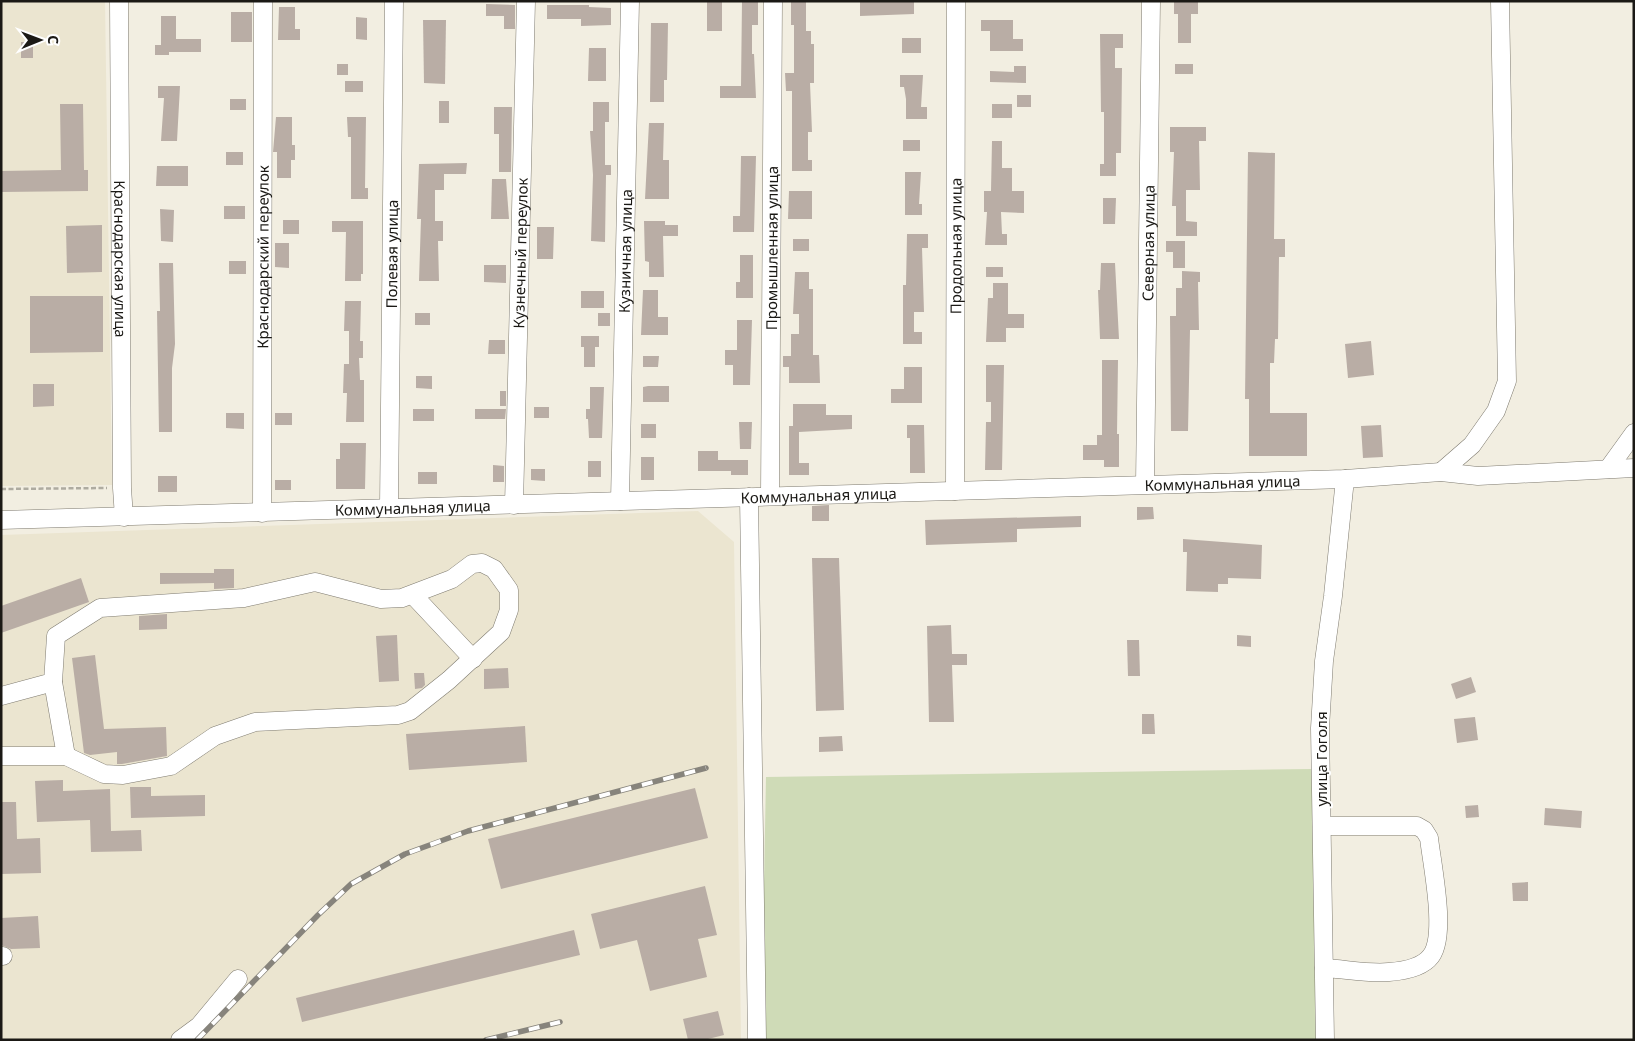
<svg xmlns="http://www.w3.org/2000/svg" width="1635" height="1041" font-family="'Noto Sans',sans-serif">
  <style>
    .built { fill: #ebe5d0 }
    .green { fill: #cfdbb7 }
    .building { fill: #b9ada5 }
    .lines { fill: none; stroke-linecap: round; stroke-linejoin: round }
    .minor-casing { stroke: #7f7b70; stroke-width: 19 }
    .path { stroke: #aeaba0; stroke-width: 2.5; stroke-dasharray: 5 2.5; stroke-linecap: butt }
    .minor { stroke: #fff; stroke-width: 18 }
    .rail-casing { stroke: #87847c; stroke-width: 5.5 }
    .rail { stroke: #fff; stroke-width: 4; stroke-dasharray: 11; stroke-linecap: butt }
    .labels { text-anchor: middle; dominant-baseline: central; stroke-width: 4; stroke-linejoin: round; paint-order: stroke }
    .street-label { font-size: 15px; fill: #1b1915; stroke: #fff }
  </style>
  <rect width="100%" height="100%" fill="#f2eee1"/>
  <g class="built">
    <path d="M1,1H105L112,485L1,486Z"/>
    <path d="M698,511L734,542L741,1040H1V535Z"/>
  </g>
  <path class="green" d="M1312,769L1321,1040H761L766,777Z"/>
  <g class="building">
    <rect x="707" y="1" width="15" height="30"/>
    <path d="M742,1H758V25H752V54H754L756,98H720V86H741Z"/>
    <path d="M791,1H806V31H811V44H814V83H810L812,132H808V160H812V171H792V91H786L785,73H794V25H791Z"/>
    <path d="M860,1H914V14L860,16Z"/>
    <path d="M1174,1H1198V14H1191V43H1178V14H1174Z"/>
    <path d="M486,4L515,5V29H504V16H486Z"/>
    <path d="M547,5H589V7L611,8V25L581,26V19H547Z"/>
    <path d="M279,7H295V29H300V40H278Z"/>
    <rect x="231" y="12" width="21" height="30"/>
    <path d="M161,16H176V39H201V52H169V55H155V45H161Z"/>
    <path d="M356,17L367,18V40L356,39Z"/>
    <path d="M423,20H446L445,84L424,83Z"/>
    <path d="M981,20H1013V39H1023V51H990V31H981Z"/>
    <path d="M651,23H668L667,80H664V102H650Z"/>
    <path d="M1100,34H1123V48H1115V68H1122L1121,153H1116V176H1100V164H1104V112H1101Z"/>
    <rect x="902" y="38" width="19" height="15"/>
    <rect x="21" y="42" width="12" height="16"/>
    <path d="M589,48H606V81H588Z"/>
    <rect x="337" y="64" width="11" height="11"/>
    <rect x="1175" y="64" width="18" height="10"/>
    <path d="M1014,66H1026V83L990,82V71L1014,72Z"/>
    <path d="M900,75H923L921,107H927V119H906V99L904,87H900Z"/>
    <rect x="345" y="81" width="18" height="11"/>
    <path d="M158,86H180L177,141H161L164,98H158Z"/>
    <rect x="1017" y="95" width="14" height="12"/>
    <rect x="230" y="99" width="16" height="11"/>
    <rect x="439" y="101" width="10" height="22"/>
    <path d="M593,102H609V122H605V165H611V175H606L605,242L591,241L593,175L590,131H593Z"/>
    <path d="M60,104H83L84,170H88V191L2,192L1,171L61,170Z"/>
    <rect x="992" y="104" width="20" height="14"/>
    <path d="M494,107H512L511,172H499V134H494Z"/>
    <path d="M276,117H292V145H295V160H291V178H277V152H273Z"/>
    <path d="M347,117H366L365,188H368V199H351V137H348Z"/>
    <path d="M649,123H664L663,160H669V199H645Z"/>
    <path d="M1170,127H1206V141H1199L1200,190H1186V221L1197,222V236H1176V206H1172L1174,152H1170Z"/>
    <rect x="903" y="140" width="17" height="11"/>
    <path d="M992,141H1002V168H1012V191H1024V213L1001,212L1002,234H1007V245H985L987,212H984V191H991Z"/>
    <rect x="226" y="152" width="17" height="13"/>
    <path d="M1248,152L1275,153L1274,239H1285V257H1279L1278,339H1275L1274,363H1270V413H1307V456H1249V399H1245Z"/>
    <path d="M741,156H756L754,232H733V216H740Z"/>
    <path d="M467,163L466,174H444V190H435V221H443V241H438L439,281H419L421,219H417L419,164Z"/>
    <path d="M157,166H188V186H156Z"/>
    <path d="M905,172H921L919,204H922V215H905Z"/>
    <path d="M492,179H506L509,219H491Z"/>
    <path d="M789,191H812V219H788Z"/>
    <path d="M1103,198H1116L1115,224H1103Z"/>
    <rect x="224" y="206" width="21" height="13"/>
    <path d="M160,209L174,210L173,242L161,241Z"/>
    <rect x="283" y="220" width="16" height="14"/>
    <path d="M332,221H363V274H361V281H345L346,232H332Z"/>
    <path d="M644,221H665V225H678V236H663L664,277H649V262L645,261Z"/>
    <path d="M102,225V272L67,273L66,226Z"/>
    <path d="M537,227H554L553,259H537Z"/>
    <path d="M907,234H928V248H922L924,312H914V332H922V344H903V285H906Z"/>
    <rect x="793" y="239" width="16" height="12"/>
    <path d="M1166,241H1185V268H1173V252H1166Z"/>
    <path d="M275,243H289V268L275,267Z"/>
    <path d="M740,255H753V298H736V282H740Z"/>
    <rect x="229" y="261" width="17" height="13"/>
    <path d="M159,263H173L175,344L172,368V432H159L157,311H160Z"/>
    <path d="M1101,263H1115L1119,339H1100L1098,290H1100Z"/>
    <path d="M484,265H506V283L484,282Z"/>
    <rect x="986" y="267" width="17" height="10"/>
    <path d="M1182,271L1200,272V282H1198L1199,330H1190L1188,431H1171L1170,316H1176V288H1182Z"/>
    <path d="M795,272H809V289H813V355H819L820,383H789V367H783V356H791V334H799V314H793Z"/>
    <path d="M993,283H1008V314H1024V328H1006V342H986L988,298H993Z"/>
    <path d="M643,290H658V317H668V335H641Z"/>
    <rect x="581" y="291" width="23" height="17"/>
    <path d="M30,296H103V352L30,353Z"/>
    <path d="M345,301H361L360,341H363V358H359L360,380H364V422H346L347,393H343L344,364H349V331H344Z"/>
    <rect x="415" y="313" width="15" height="12"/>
    <rect x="598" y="313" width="12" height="13"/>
    <path d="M737,320H752L750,385H733V365H725V350H737Z"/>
    <path d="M581,336H599V347H595V367H584V347H581Z"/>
    <path d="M489,340H505V354H488Z"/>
    <path d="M1371,341L1374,375L1348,378L1345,344Z"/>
    <path d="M643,356H659L658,367H643Z"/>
    <path d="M1102,360H1118L1117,434H1119V467H1104V460H1083V445H1097V435H1102Z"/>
    <path d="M986,365H1004L1002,470H985L986,422H991V402H986Z"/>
    <path d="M904,367H922V403H891V389H904Z"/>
    <path d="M416,376H432V389L416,388Z"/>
    <path d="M33,384H54V406L33,407Z"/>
    <path d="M648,386H669V402H643V387Z"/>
    <path d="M590,387H604L602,438H589L588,419H586V409H590Z"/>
    <rect x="500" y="391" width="6" height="15"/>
    <path d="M793,404H826V415H852V429L799,432V463H809V475H789V426H793Z"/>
    <rect x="534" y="407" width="15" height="11"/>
    <rect x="413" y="409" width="21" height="12"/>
    <path d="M475,409H506L505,419H475Z"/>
    <path d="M226,413H244V429L226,428Z"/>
    <rect x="275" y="413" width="17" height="12"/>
    <path d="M739,422H752L751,449H740Z"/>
    <rect x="641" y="424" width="15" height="14"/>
    <path d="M907,425H924L925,473H910V438H907Z"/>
    <path d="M1381,425L1383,457L1363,458L1361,426Z"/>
    <path d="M340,443H366L365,489H336V459H340Z"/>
    <path d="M698,451H718V460H748V475H731V471H698Z"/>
    <rect x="641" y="457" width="13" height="23"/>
    <rect x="588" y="461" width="13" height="16"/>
    <path d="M493,465L504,466V482H493Z"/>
    <path d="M531,469H545V481L531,480Z"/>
    <rect x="418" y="472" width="19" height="12"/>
    <rect x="158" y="476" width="19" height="16"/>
    <rect x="275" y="480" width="16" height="10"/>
    <path d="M829,505V521H812V506Z"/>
    <path d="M1137,507H1153L1154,519L1137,520Z"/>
    <path d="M1081,516V527L1017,529V542L926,545L925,520Z"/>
    <path d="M1183,539L1262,545L1261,579L1228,578V584H1218V592L1186,591L1187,552H1183Z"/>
    <path d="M812,558H839L844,710L816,711Z"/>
    <path d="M214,569H234V588L214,589V583L160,584V573H214Z"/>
    <path d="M81,578L89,602L1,633V606Z"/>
    <path d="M167,614V629L139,630V616Z"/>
    <path d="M951,625L952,654H967V665H952L954,722H929L927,626Z"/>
    <path d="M397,635L399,681L379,682L376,636Z"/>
    <path d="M1237,635L1251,636V647L1237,646Z"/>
    <path d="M1127,640H1139L1140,676H1128Z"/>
    <path d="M95,655L104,729L166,727L167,756L122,764H117V752L90,755L84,753L72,658Z"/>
    <path d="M508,668L509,688L484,689V669Z"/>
    <path d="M414,673H424L425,685L422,688L415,689Z"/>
    <path d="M1471,677L1476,692L1456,699L1451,684Z"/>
    <path d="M1142,714H1154L1155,734H1142Z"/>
    <path d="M1475,717L1478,740L1457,743L1454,719Z"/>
    <path d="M525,726L527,762L409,770L406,734Z"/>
    <path d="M842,736L843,751L819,752V737Z"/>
    <path d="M63,780V791L110,789L111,831L141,830L142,851L91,852L90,820L37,822L35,781Z"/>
    <path d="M130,787H151V796L205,795V816L131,818Z"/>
    <path d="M695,788L708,838L501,889L488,839Z"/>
    <path d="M1,802H16L17,839L40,838L41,873L1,874Z"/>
    <path d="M1478,805L1479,817L1466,818L1465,806Z"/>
    <path d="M1545,808L1582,811L1581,828L1544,825Z"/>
    <path d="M1528,882V901H1513L1512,883Z"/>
    <path d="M705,886L717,935L698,939L707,977L650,991L637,940L600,949L591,914Z"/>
    <path d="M38,916L40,948L11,949L1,945V918Z"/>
    <path d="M574,930L580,955L302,1022L296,998Z"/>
    <path d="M718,1011L724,1035L704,1040H688L683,1019Z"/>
  </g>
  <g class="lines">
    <defs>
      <g id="minor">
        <path id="s1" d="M119,1L122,488L124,517"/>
        <path d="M1608,469L1634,433"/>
        <path d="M1441,472L1472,445L1496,411L1507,381L1500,1"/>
        <path id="s2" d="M1145,484L1151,1"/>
        <path id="s3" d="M955,491L956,1"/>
        <path id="s4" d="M770,496L773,1"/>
        <path d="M749,497L757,1040"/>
        <path id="s5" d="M620,501L630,1"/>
        <path id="s6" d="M514,505L526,1"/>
        <path id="s7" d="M389,508L394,1"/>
        <path id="s8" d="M262,513L263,1"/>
        <path id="s9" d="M1,520L1345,479L1441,472L1478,476L1634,468"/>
        <path d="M413,595L473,659"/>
        <path d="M53,682L66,756"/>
        <path d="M1,696L53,682L56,636L100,608L244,598L315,582L381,599L402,598L452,579L472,564L482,563L494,569L509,590V610L501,632L449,680L410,711L398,715L255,722L215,736L171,766L123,775L104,774L66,756H1"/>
        <path d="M1322,826H1417L1424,830L1429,838C1432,865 1447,935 1431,956C1422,968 1403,971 1389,972C1368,974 1345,969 1324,968"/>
        <path d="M1,956H3"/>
        <path d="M180,1040L199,1026L238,979"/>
        <path d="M1325,1040L1320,728L1324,661L1333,596L1345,479"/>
      </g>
    </defs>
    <use href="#minor" class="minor-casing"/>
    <path class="path" d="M1,489L107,488"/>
    <use href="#minor" class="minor"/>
    <defs>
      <g id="rail">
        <path d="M197,1040L318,915L351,884L405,854L468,831L706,768"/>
        <path d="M486,1040L560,1022"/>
      </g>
    </defs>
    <use href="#rail" class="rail-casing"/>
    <use href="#rail" class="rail"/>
  </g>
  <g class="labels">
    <g class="street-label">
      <text stroke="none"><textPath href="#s2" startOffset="241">Северная улица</textPath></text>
      <text stroke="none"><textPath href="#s3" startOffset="245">Продольная улица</textPath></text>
      <text stroke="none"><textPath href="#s4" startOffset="248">Промышленная улица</textPath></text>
      <text stroke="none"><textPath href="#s5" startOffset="250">Кузничная улица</textPath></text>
      <text stroke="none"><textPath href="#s6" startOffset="252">Кузнечный переулок</textPath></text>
      <text stroke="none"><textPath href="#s7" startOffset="254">Полевая улица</textPath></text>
      <text stroke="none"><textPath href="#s8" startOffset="256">Краснодарский переулок</textPath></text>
      <text stroke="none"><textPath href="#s1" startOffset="258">Краснодарская улица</textPath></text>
      <text stroke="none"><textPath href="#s9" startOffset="1222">Коммунальная улица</textPath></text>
      <text stroke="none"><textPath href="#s9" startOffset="818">Коммунальная улица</textPath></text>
      <text stroke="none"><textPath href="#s9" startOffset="412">Коммунальная улица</textPath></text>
      <text transform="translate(1321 759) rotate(-90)">улица Гоголя</text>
    </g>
  </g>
  <rect width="1635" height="1041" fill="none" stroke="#1b1915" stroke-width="5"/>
  <g transform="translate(40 40) rotate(89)" stroke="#ffffff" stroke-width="4" paint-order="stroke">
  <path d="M0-4L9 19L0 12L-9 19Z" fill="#1b1915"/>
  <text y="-8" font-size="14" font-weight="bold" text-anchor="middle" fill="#1b1915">С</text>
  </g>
</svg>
